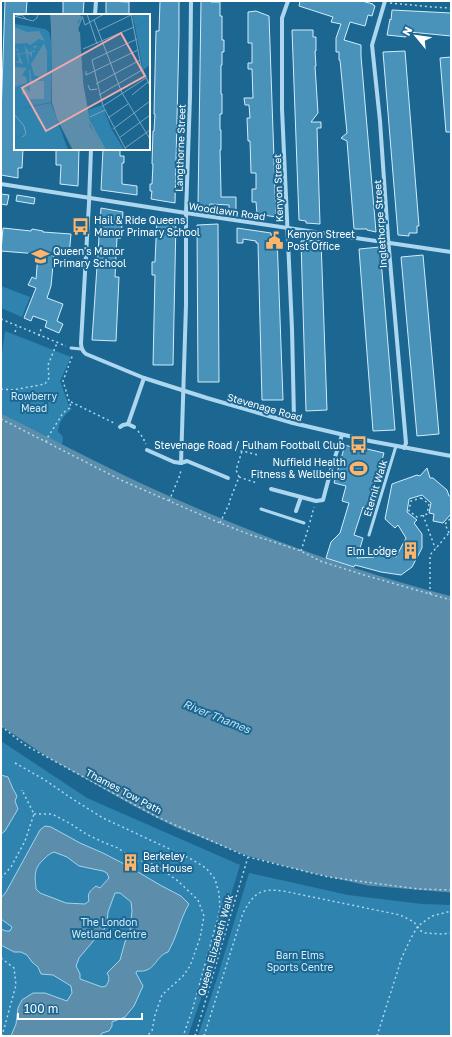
<svg xmlns="http://www.w3.org/2000/svg" width="452" height="1037" font-family="'Golos Text',sans-serif">
  <style>
    .park { fill: #2f83af }
    .water { fill: #5c8eab; stroke: #9fd5f0; fill-rule: evenodd }
    .lines { fill: none; stroke-linecap: round; stroke-linejoin: round }
    .river { stroke: #5c8eab; stroke-width: 15 }
    .building { fill: #4993ba; stroke: #d2ecfa }
    .path { stroke: #acd7ee; stroke-width: 1.5; stroke-dasharray: 2 3; stroke-linecap: butt }
    .lane { stroke: #acd7ee; stroke-width: 3 }
    .street { stroke: #acd7ee; stroke-width: 4 }
    .labels { text-anchor: middle; dominant-baseline: central; stroke-width: 4; stroke-linejoin: round; paint-order: stroke }
    .street-label { font-size: 10px; fill: #fff; stroke: #1c6792 }
    .poi-label { font-size: 10px; fill: #fff; stroke: #1c6792; text-anchor: start }
    .park-label { font-size: 10px; fill: #d2ecfa; stroke: #1c6792 }
    .water-label { font-size: 11px; font-style: italic; fill: #bce2f6; stroke: #1c6792 }
    .inset-river { fill: none; stroke: #5c8eab; stroke-width: 2 }
    .inset-road { fill: none; stroke: #77a4be; stroke-width: 1 }
    .view { fill: #efa9a9; fill-opacity: 0.15; stroke: #efa9a9; stroke-width: 2 }
    .inset-edge { fill: none; stroke: #fff; stroke-width: 2 }
  </style>
  <rect width="100%" height="100%" fill="#1c6792"/>
  <g class="park">
    <path d="M1,286L30,297L22,317L1,308Z"/>
    <path d="M5,331L71,357L60,381L69,406L72,409C64,415 59,421 58,432C64,436 64,439 61,446L56,443L54,449L1,422V360Z"/>
    <path d="M1,741L87,798L240,865L217,941L203,993L188,1036H1Z"/>
    <path d="M249,873L348,895L422,904L451,905V1036H198L217,978Z"/>
  </g>
  <g class="water">
    <path d="M1,422C48,445 94,470 142,492C242,538 345,577 451,604V885L368,878L306,864L248,848L180,821L135,798L52,751L1,717Z"/>
    <path d="M1,775L8,777L13,789L17,796L15,801L18,809L5,831L1,834Z"/>
    <path d="M45,826L51,827L80,843L103,853L128,866L160,885L181,896L189,904C180,919 177,937 168,952C154,957 156,973 137,971L136,973L143,986L134,1006L125,1017L112,1022V1026L109,1031L102,1033L100,1036H11L16,1024L18,1008L22,1000L33,993H45L67,1001L72,993L71,986L53,975L41,974L38,967L32,962L27,955L21,952H14L1,945V929L6,931H10L12,927L1,919V898L6,892L40,830ZM54,852L67,857L79,866L103,871L107,873L109,878L100,888L96,886C90,891 87,893 89,901L85,904L66,903L40,893L36,889C35,876 33,869 44,859C47,856 49,854 54,852ZM115,893H120L131,902L132,911L130,930L125,942L120,960L107,973C110,978 109,981 106,986L102,987L80,979V974L76,966L79,958L95,939L99,937L107,925L108,912Z"/>
  </g>
  <g class="lines">
    <g class="river">
      <path d="M1,422C48,445 94,470 142,492C242,538 345,577 451,604"/>
      <path d="M1,717L52,751L135,798L180,821L248,848L306,864L368,878L451,885"/>
    </g>
  </g>
  <g class="building">
    <path d="M5,1H27L26,15H15V149H23L22,168H18V178L1,175V115Z"/>
    <path d="M63,1H84L83,15H63Z"/>
    <path d="M106,1L129,2V15H115V14H106Z"/>
    <path d="M160,1H179V35L175,203L151,199L152,191H150V184H152L153,164H152L153,131H154L155,114H154L156,31H159Z"/>
    <path d="M201,1H211V2H220V16H222V40H224V52H222V65H221V94H222V114H220V130H221V150H220L221,192V197H236V212L229,211V205L210,204L209,206L198,205Z"/>
    <path d="M300,1H362L373,4V5L375,6L372,16L368,15L365,26L350,22L344,40L361,45V56L376,232L367,230V229H354L347,141L341,138L347,133L340,60H339V52H336V38L341,24L331,22L333,17L299,6Z"/>
    <path d="M392,10L451,13V36L420,33L407,32L406,37L387,35L390,19L391,20Z"/>
    <path d="M256,11L269,16L276,217L257,214L256,202H252V189H256V173H251L250,141H248L247,118H250L249,105H245L244,98H253L252,69H248V63H252V43H248V12Z"/>
    <path d="M292,30H313V37H316V51H315L316,66H315L318,113L311,122H321V128H317L320,224L306,223V221L299,220Z"/>
    <path d="M405,51L419,226H417V233H409V236L398,235L383,52Z"/>
    <path d="M451,57V132H446L440,58Z"/>
    <path d="M56,149H79L78,186L60,184L61,165H56Z"/>
    <path d="M103,149H120V156H124V163H122V184L137,186V195L101,190Z"/>
    <path d="M1,194L9,195L7,205L1,204Z"/>
    <path d="M17,195L35,198L34,204L16,201Z"/>
    <path d="M101,208L123,212L121,238H117L115,277H119L116,341L92,340Z"/>
    <path d="M157,217L176,220L173,365H153L155,275H152V262H155Z"/>
    <path d="M218,224L219,382H198L197,225Z"/>
    <path d="M3,228L31,231L32,229L43,231V232L71,234L69,256L54,255L51,286L47,298L63,304L57,321L63,324L59,333L45,327L47,321L33,316L31,321L24,318L36,288L28,285L32,277L36,279L38,254L1,251Z"/>
    <path d="M237,228L271,233V235L277,236L283,400H262L258,243H256V241L243,239V243H237Z"/>
    <path d="M321,240L327,410L306,411L301,241Z"/>
    <path d="M380,247L395,430L373,431L359,249Z"/>
    <path d="M423,255L439,434L417,436L401,257Z"/>
    <path d="M345,445L362,450L363,448L384,453L368,508L363,507L354,535L363,538L357,558L374,557L380,546L384,553L396,557L406,538L398,525L395,528L385,519L392,484L417,475L420,476L427,468L430,478H433L447,490L449,496H451V514L443,523L433,521L434,514L429,513L431,503L422,495L409,499L407,512L417,520L414,523L422,534V548L412,567L401,575L381,572L355,565L354,567L326,558L331,542L340,533L349,503L342,501L346,486L334,483Z"/>
  </g>
  <g class="lines">
    <g class="path">
      <path d="M390,3L433,7L451,8"/>
      <path d="M1,319L66,346"/>
      <path d="M15,332L17,327"/>
      <path d="M39,336L41,329"/>
      <path d="M1,389L13,390L45,384L49,378L48,365L57,343"/>
      <path d="M71,402L116,424"/>
      <path d="M1,419L123,481L220,523L251,535L268,540L301,551L320,561L364,575L451,600"/>
      <path d="M138,431L144,439V442L146,444"/>
      <path d="M46,442L48,437L63,413L71,407L63,381L73,354"/>
      <path d="M217,443L237,451H242L258,455"/>
      <path d="M239,477L236,470L242,451"/>
      <path d="M421,498L429,504L427,514L417,517L409,511L411,501Z"/>
      <path d="M169,501L180,475L181,469"/>
      <path d="M423,515L434,545L436,548"/>
      <path d="M310,522L314,507"/>
      <path d="M220,523L230,502V500L239,477L257,483"/>
      <path d="M449,533L445,524L451,518"/>
      <path d="M301,551L309,526"/>
      <path d="M430,594V555L449,533"/>
      <path d="M1,726L25,745L157,817L248,857L328,877L418,889L451,890"/>
      <path d="M15,763L45,780L71,798L103,818L191,859L206,868L215,879L219,893L220,909L217,921L192,1011L183,1036"/>
      <path d="M34,814H52L71,824L86,834L105,843L118,848L136,861H143L157,866L178,881L198,900L204,916L200,938L190,966L183,976L162,995L155,1015L152,1031L147,1036"/>
      <path d="M1,878L11,867L25,841L34,814L22,790V791"/>
      <path d="M1,958L14,968L16,985L2,1036"/>
      <path d="M195,1036L199,1023L222,944L248,857"/>
      <path d="M204,1036L243,913C254,893 260,888 283,891L400,915L414,922L421,931L425,933L441,934L451,933"/>
      <path d="M377,1036L402,957L411,938L418,926L432,916L451,911"/>
    </g>
    <g class="lane">
      <path d="M71,348L81,349"/>
      <path d="M261,509L304,523"/>
      <path d="M369,535L396,446"/>
    </g>
    <g class="street">
      <path d="M288,1L282,18V109L292,329L294,418L293,423"/>
      <path d="M385,1L372,45L380,121L388,238L406,443L404,448"/>
      <path d="M95,15L96,1"/>
      <path d="M91,149L89,203L81,343C81,348 82,351 86,354L144,378L207,398L293,423L370,441L451,456"/>
      <path d="M1,184L186,213L451,252"/>
      <path d="M120,427L123,425L128,424"/>
      <path d="M134,427L128,424L144,378"/>
      <path d="M147,450L174,462L181,463L186,305V213L190,97L191,1"/>
      <path d="M181,463L187,461L228,478"/>
      <path d="M271,489L316,501L323,500L331,470L342,435"/>
      <path d="M296,511L301,497"/>
    </g>
  </g>
  <defs>
    <symbol id="bus-bare" viewBox="-9 -9 18 18"><path d="M-5-6H5V4H4V6H2V4H-2V6H-4V4H-5ZM-3.5-4V0h7V-4ZM-3.5 1.2v1.5H-2V1.2ZM2 1.2v1.5H3.5V1.2Z" fill="#ffb569" stroke="#1c6792" stroke-width="2.5" paint-order="stroke"/></symbol>
    <symbol id="civic-bare" viewBox="-9 -9 18 18"><path d="M-.6-6.5H3V-4.5H.6V-3L4-1V1h2V6H-6V1h2V-1L-.6-3ZM-1.2 2.5V6h2.4V2.5Z" fill="#ffb569" stroke="#1c6792" stroke-width="2.5" paint-order="stroke"/></symbol>
    <symbol id="school-bare" viewBox="-9 -9 18 18"><path d="M0-5L7-2L0 1L-7-2ZM-4 1L0 2.5L4 1V4Q0 6-4 4Z" fill="#ffb569" stroke="#1c6792" stroke-width="2.5" paint-order="stroke"/></symbol>
    <symbol id="stadium-bare" viewBox="-9 -9 18 18"><path d="M0-5a6.5 5 0 1 0 0 10a6.5 5 0 1 0 0-10ZM-3.5-1.8h7v3.6h-7Z" fill="#ffb569" stroke="#1c6792" stroke-width="2.5" paint-order="stroke"/></symbol>
    <symbol id="building-bare" viewBox="-9 -9 18 18"><path d="M-4-6H4V6H1V3H-1V6H-4ZM-2.5-4.3h1.7v1.8h-1.7ZM.8-4.3h1.7v1.8H.8ZM-2.5-1h1.7V.8h-1.7ZM.8-1h1.7V.8H.8Z" fill="#ffb569" stroke="#1c6792" stroke-width="2.5" paint-order="stroke"/></symbol>
  </defs>
  <g fill-rule="evenodd">
    <use href="#bus-bare" x="68" y="214" width="25" height="25"/>
    <use href="#civic-bare" x="262" y="228" width="25" height="25"/>
    <use href="#school-bare" x="28" y="244" width="25" height="25"/>
    <use href="#bus-bare" x="346" y="432" width="25" height="25"/>
    <use href="#stadium-bare" x="346" y="456" width="25" height="25"/>
    <use href="#building-bare" x="398" y="538" width="25" height="25"/>
    <use href="#building-bare" x="118" y="850" width="25" height="25"/>
  </g>
  <g class="labels">
    <g class="street-label">
      <text transform="translate(180 148) rotate(-88)">Langthorne Street</text>
      <text transform="translate(278 188) rotate(-92)">Kenyon Street</text>
      <text transform="translate(227 211) rotate(8)">Woodlawn Road</text>
      <text transform="translate(380 224) rotate(-94)">Inglethorpe Street</text>
      <text transform="translate(265 407) rotate(16)">Stevenage Road</text>
      <text transform="translate(375 488) rotate(-73)">Eternit Walk</text>
      <text transform="translate(124 791) rotate(28)">Thames Tow Path</text>
      <text transform="translate(215 945) rotate(-74)">Queen Elizabeth Walk</text>
    </g>
    <g class="poi-label">
      <text x="94" y="220">Hail &amp; Ride Queens<tspan x="94" dy="12">Manor Primary School</tspan></text>
      <text x="287" y="234">Kenyon Street<tspan x="287" dy="12">Post Office</tspan></text>
      <text x="53" y="251">Queen's Manor<tspan x="53" dy="12">Primary School</tspan></text>
      <text x="345" y="445" text-anchor="end">Stevenage Road / Fulham Football Club</text>
      <text x="346" y="462" text-anchor="end">Nuffield Health<tspan x="346" dy="12">Fitness &amp; Wellbeing</tspan></text>
      <text x="397" y="551" text-anchor="end">Elm Lodge</text>
      <text x="143" y="856">Berkeley<tspan x="143" dy="12">Bat House</tspan></text>
    </g>
    <g class="park-label">
      <text x="34" y="396">Rowberry<tspan x="34" dy="12">Mead</tspan></text>
      <text x="109" y="922">The London<tspan x="109" dy="12">Wetland Centre</tspan></text>
      <text x="300" y="955">Barn Elms<tspan x="300" dy="12">Sports Centre</tspan></text>
    </g>
    <g class="water-label">
      <text transform="translate(217 716) rotate(22)">River Thames</text>
    </g>
  </g>
  <g transform="translate(14 14)">
    <rect width="136" height="136" fill="#1c6792"/>
    <path d="M7,107L11,111L10,121L0,124V110Z" fill="#2f83af"/>
    <path d="M136,6V51L129,56L121,12Z" fill="#2f83af"/>
    <path d="M118,0H136V6L121,12ZM1,10L31,15L35,18L37,27V88L3,95L37,89L54,136H0V124L10,121L7,108L0,110ZM88,91L97,114L110,136H91L78,116L74,96Z" fill="#2f83af"/>
    <path d="M36,0H65L67,3L64,8L70,79L76,112L91,136H60L42,101L38,80L39,39ZM0,13L13,18L25,17L31,27L25,25L16,31L13,29L0,30ZM30,29L33,37V61L28,64L20,61L17,50ZM10,31L15,38L20,37L19,32H25L20,34L21,38H18V43L14,39L15,53L12,39L5,41L9,50L1,48L5,47L4,41H0L4,40V37L0,36L3,35V32L5,40L12,38ZM0,53L13,54L8,61L12,63L13,69L0,73ZM15,56H16L18,69L20,67H30V85H16L8,80V75L11,74L16,78Z" fill="#5c8eab"/>
    <path class="inset-river" d="M38,13L39,88L44,105L60,136M64,13L67,5L65,0M65,18L68,69L75,107L91,136"/>
    <path class="inset-road" d="M73,0L83,30M117,0L127,52L136,72M0,2L19,7L23,4L24,0M2,2L8,1L13,6M68,2L71,11L90,0M80,6L108,79L136,125M84,17L117,1M69,35L120,13M72,57V61L124,36M82,70L126,46M74,71L76,76L83,75M85,81L128,56M118,81L134,68M89,92L132,64M0,100L10,112L12,120L8,123M76,103L91,96M94,104L114,90M99,115L136,87M105,124L136,101M111,134L136,116M112,136L89,92L78,46L123,25"/>
    <path class="view" d="M107,19L131,62L32,117L8,74Z"/>
    <rect width="136" height="136" class="inset-edge"/>
  </g>
  <rect width="452" height="1037" fill="none" stroke="#ffffff" stroke-width="4"/>
  <g transform="translate(416 36) rotate(299)" stroke="#1c6792" stroke-width="3" paint-order="stroke">
  <path d="M0-3L7 15L0 10L-7 15Z" fill="#ffffff"/>
  <text y="-6" font-size="11" font-weight="bold" text-anchor="middle" fill="#ffffff">N</text>
  </g>
  <path d="M18 1013v6h124v-6" fill="none" stroke="#ffffff" stroke-width="2"/>
  <text x="24" y="1013" font-size="12" fill="#ffffff" stroke="#1c6792" stroke-width="3" paint-order="stroke">100 m</text>
</svg>
